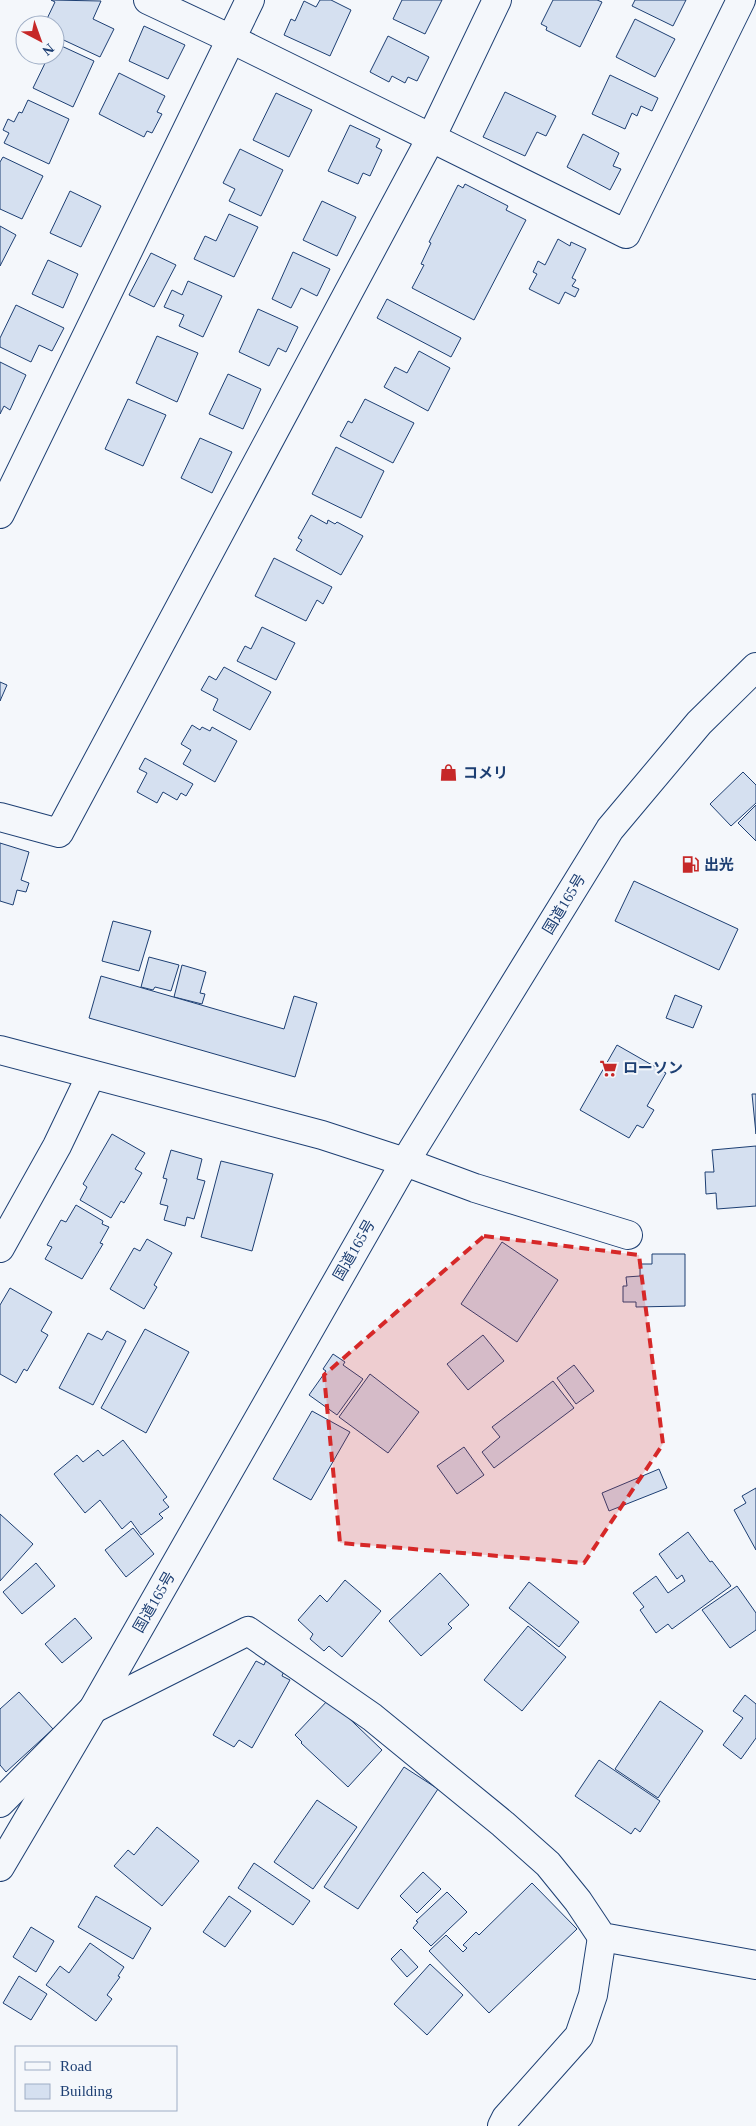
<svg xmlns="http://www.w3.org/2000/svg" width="756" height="2126" font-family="'Times New Roman','Noto Sans JP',serif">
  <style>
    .building { fill: #d5e0f0; stroke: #1d3f73 }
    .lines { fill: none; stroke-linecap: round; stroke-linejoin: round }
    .minor-casing { stroke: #1d3f73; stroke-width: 30 }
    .highway-casing { stroke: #1d3f73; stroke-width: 30 }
    .minor { stroke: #f4f7fb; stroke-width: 28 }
    .highway { stroke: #f4f7fb; stroke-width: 28 }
    .marked { fill: #d62828; fill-opacity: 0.2; stroke: #d62828; stroke-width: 4; stroke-dasharray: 10 6; stroke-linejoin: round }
    .labels { text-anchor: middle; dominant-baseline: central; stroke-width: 4; stroke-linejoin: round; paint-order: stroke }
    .poi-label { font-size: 15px; font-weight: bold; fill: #1d3f73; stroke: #f4f7fb; text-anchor: start }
    .street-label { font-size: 15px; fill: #1d3f73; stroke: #f4f7fb }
  </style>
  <rect width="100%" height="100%" fill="#f4f7fb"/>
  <g class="building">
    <path d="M51,0L101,1L93,19L114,29L100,57L55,36V25H44L55,2Z"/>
    <path d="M320,0H331L351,10L330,56L284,35L291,19L295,21L304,1L316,7Z"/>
    <path d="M402,0H442L425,34L393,19Z"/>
    <path d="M553,0H597L602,2L580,47L546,30L547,27L541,24Z"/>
    <path d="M635,0H686L673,26L632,6Z"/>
    <path d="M635,19L675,39L655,77L616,57Z"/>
    <path d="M144,26L185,45L168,79L129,61Z"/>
    <path d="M388,36L429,57L417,81L408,77L405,83L392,76L389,82L370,72Z"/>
    <path d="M55,43L94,61L73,107L33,88L49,55H55Z"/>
    <path d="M119,73L165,96L157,112L162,114L152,133L147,131L144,137L99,114Z"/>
    <path d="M610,75L658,98L652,111L641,106L637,116L632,113L625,129L592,114Z"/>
    <path d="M505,92L556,116L546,136L537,132L525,156L483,137Z"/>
    <path d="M276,93L312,110L289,157L253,140Z"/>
    <path d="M28,100L69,119L49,164L4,143L9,133L3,130L8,119L14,122L19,112L22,113Z"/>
    <path d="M350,125L380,139L376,147L382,150L370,176L363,173L358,184L328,171Z"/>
    <path d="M583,134L619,153L613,166L621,169L610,190L567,167Z"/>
    <path d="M240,149L283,170L261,216L229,201L235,189L223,183Z"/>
    <path d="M3,157L43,176L22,219L0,209V162Z"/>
    <path d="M465,184L508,206L506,210L526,220L474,320L412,288L424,265L421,264L431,243L429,242L458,185L463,188Z"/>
    <path d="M70,191L101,206L81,247L50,233Z"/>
    <path d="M322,201L356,217L337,256L303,240Z"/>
    <path d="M229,214L258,227L234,277L194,259L205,236L216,241Z"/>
    <path d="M0,226L16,235L0,266Z"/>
    <path d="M558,239L570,246L571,242L586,249L572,278L576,280L572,286L579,289L575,297L565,292L559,304L529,289L537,274L533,272L538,261L545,265Z"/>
    <path d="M293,252L330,269L317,296L301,288L291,308L272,299Z"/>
    <path d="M151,253L176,265L154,307L129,295Z"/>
    <path d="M48,260L78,274L63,308L32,294Z"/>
    <path d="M188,281L222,296L203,337L179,326L184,315L164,307L172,290L182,295Z"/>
    <path d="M387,299L461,338L451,357L377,318Z"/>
    <path d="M16,305L64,328L52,351L39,345L31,362L0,347V338Z"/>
    <path d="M258,309L298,327L286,352L278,348L269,366L239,352Z"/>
    <path d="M157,336L198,353L177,402L136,383Z"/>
    <path d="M419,351L450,368L428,411L384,387L395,367L407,373Z"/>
    <path d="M0,362L26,375L10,410L4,406L0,414Z"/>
    <path d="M228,374L261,389L243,429L209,414Z"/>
    <path d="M128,399L166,415L143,466L105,449Z"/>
    <path d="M365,399L414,423L393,463L340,436L348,421L352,423Z"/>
    <path d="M200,438L232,452L212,493L181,478Z"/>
    <path d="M336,447L384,471L361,518L312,494Z"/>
    <path d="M311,515L327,524L328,520L335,524L337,522L363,536L341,575L296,550L302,540L298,538Z"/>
    <path d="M274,558L332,587L323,604L317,600L306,621L255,596Z"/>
    <path d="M262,627L295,643L276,680L237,661L245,646L251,649Z"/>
    <path d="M224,667L271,692L250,730L213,710L218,699L201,690L209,676L216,680Z"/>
    <path d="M0,682L7,685L0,701Z"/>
    <path d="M192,725L200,730L202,727L210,731L212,727L237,741L215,782L183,764L191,750L181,744Z"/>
    <path d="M145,758L193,784L186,796L181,793L177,800L163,792L157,803L137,792L147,773L139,769Z"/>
    <path d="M743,772L756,785V803L731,826L710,804Z"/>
    <path d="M756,805V841L738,823Z"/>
    <path d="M0,843L29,852L21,880L29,883L26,892L17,890L13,905L0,901Z"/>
    <path d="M634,881L738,929L719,970L615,921Z"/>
    <path d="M113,921L151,931L139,971L102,961Z"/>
    <path d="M149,957L179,965L171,991L155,987L153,990L141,987Z"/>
    <path d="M182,965L206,972L200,993L205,994L202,1004L174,997Z"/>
    <path d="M101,976L284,1029L294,996L317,1003L295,1077L89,1018Z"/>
    <path d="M675,995L702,1006L693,1028L666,1018Z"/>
    <path d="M617,1045L666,1073L647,1106L654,1110L643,1128L637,1125L629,1138L580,1110Z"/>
    <path d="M752,1094H756V1134Z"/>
    <path d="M112,1134L145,1153L135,1169L142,1173L124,1203L121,1201L111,1218L80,1200L87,1187L83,1184Z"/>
    <path d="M756,1146V1206L717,1209L716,1193L706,1194L705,1172H714L712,1150Z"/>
    <path d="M171,1150L202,1159L197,1179L205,1181L194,1219L187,1217L185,1226L164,1220L168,1206L160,1204L167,1179L163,1178Z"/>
    <path d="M221,1161L273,1174L252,1251L201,1237Z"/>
    <path d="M76,1205L103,1221L102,1224L109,1227L100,1243L103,1244L82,1279L45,1259L52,1247L47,1245L61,1220L66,1222Z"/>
    <path d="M147,1239L172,1253L154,1285L157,1287L144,1309L110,1289L134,1248L140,1251Z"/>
    <path d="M502,1242L558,1280L517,1342L461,1304Z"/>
    <path d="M652,1254H685V1306L636,1307V1302H623V1286H627L626,1277L640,1276V1264H652Z"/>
    <path d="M10,1288L52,1312L41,1331L48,1335L27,1371L24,1369L16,1383L0,1374V1305Z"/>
    <path d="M145,1329L189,1352L146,1433L101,1408Z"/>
    <path d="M107,1331L126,1341L93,1405L59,1388L88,1333L102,1340Z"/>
    <path d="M483,1335L504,1361L468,1390L447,1364Z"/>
    <path d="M333,1354L345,1362L343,1365L363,1379L337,1415L309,1395L326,1371L323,1369Z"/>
    <path d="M574,1365L594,1391L576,1404L557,1378Z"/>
    <path d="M370,1374L419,1412L388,1453L339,1417Z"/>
    <path d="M553,1381L574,1408L494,1468L482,1452L500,1437L492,1427Z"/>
    <path d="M312,1411L350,1432L311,1500L273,1479Z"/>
    <path d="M123,1440L167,1497L163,1500L169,1507L159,1514L163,1518L141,1535L131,1521L122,1529L100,1500L85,1513L54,1474L77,1455L83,1462L98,1450L103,1456Z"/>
    <path d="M464,1447L484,1475L457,1494L437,1466Z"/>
    <path d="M659,1469L667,1488L609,1511L602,1493Z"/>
    <path d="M756,1488V1550L734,1510L746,1503L742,1496Z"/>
    <path d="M0,1514L33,1544L0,1581Z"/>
    <path d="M133,1528L154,1554L126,1577L105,1550Z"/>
    <path d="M688,1532L710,1562L712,1561L731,1586L672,1629L668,1624L656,1633L640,1610L644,1607L633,1593L656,1576L668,1593L685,1581L682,1575L677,1579L659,1554Z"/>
    <path d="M36,1563L55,1586L22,1614L3,1592Z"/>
    <path d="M440,1573L469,1605L448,1624L452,1628L421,1656L389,1621Z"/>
    <path d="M345,1580L381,1611L342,1657L329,1646L324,1651L310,1639L313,1634L298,1620L320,1595L327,1602Z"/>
    <path d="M529,1582L579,1622L559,1647L509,1608Z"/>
    <path d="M737,1586L756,1613V1630L730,1648L702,1610Z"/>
    <path d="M75,1618L92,1638L62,1663L45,1644Z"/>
    <path d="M528,1626L566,1657L522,1711L484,1680Z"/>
    <path d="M266,1660L284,1671L282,1676L290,1680L252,1748L239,1740L234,1747L213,1735L256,1661L264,1665Z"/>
    <path d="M19,1692L53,1729L6,1772L0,1765V1709Z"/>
    <path d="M745,1695L756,1704V1738L741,1759L723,1745L743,1718L733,1711Z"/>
    <path d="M329,1699L382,1750L348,1787L301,1743L302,1742L295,1735Z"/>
    <path d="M660,1701L703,1731L658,1798L615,1769Z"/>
    <path d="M599,1760L660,1801L640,1832L635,1828L631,1834L575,1796Z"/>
    <path d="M404,1767L438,1789L358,1909L324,1887Z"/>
    <path d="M317,1800L357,1827L313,1889L274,1862Z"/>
    <path d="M157,1827L199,1861L162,1906L114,1866L128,1850L134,1855Z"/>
    <path d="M254,1863L310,1901L293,1925L238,1888Z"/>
    <path d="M423,1872L441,1889L417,1913L400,1896Z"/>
    <path d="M532,1883L577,1929L489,2013L429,1951L446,1935L463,1952L467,1948L463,1945L476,1932L479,1935Z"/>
    <path d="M447,1892L467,1912L431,1946L413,1928L418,1922L416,1921Z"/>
    <path d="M96,1896L151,1928L133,1959L78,1927Z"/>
    <path d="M229,1896L251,1911L225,1947L203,1932Z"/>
    <path d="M31,1927L54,1941L36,1972L13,1957Z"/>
    <path d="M90,1943L124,1967L118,1976L120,1977L107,1995L112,1999L96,2021L46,1985L60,1966L69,1973Z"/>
    <path d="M401,1949L418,1967L407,1977L391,1959Z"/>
    <path d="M430,1964L463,1995L427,2035L394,2004Z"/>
    <path d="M19,1976L47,1994L31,2020L3,2003Z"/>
  </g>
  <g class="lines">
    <defs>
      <g id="minor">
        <path d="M148,0L231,39L626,234L741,0"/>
        <path d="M0,514L250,0"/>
        <path d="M0,817L59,833L431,138L497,0"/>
        <path d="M0,1050L322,1135L405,1162L475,1188L628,1235"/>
        <path d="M0,1248L57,1146L91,1075"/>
        <path d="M0,1803L93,1709L248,1631L372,1717L503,1824L548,1864L578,1901L602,1937L756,1965"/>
        <path d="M502,2126L506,2118L579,2036L593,1995L602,1937"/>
      </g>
      <path id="highway" d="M0,1867L93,1709L405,1162L610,829L699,723L756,667"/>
    </defs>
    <use href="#minor" class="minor-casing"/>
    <use href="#highway" class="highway-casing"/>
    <use href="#minor" class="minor"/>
    <use href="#highway" class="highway"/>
  </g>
  <path class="marked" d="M484,1236L639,1255L663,1444L584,1563L340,1543L324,1375Z"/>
  <defs>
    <symbol id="shop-bare" viewBox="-9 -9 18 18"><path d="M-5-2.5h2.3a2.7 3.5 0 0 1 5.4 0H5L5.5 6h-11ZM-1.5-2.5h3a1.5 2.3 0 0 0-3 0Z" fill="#c62828" stroke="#f4f7fb" stroke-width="2.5" paint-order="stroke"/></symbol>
    <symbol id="fuel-bare" viewBox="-9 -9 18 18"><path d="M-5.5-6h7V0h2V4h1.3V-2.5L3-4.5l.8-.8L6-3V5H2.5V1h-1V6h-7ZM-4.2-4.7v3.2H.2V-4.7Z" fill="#c62828" stroke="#f4f7fb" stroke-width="2.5" paint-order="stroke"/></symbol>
    <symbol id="supermarket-bare" viewBox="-9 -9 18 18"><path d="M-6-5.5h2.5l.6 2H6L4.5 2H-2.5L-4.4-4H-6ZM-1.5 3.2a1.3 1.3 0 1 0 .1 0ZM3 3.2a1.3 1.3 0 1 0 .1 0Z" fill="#c62828" stroke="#f4f7fb" stroke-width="2.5" paint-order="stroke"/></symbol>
  </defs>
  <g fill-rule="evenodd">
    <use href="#shop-bare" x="436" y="760" width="25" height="25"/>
    <use href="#fuel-bare" x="678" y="852" width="25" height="25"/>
    <use href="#supermarket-bare" x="596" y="1056" width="25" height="25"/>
  </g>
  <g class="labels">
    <g class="poi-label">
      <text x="463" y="773">コメリ</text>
      <text x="704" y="865">出光</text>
      <text x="623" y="1068">ローソン</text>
    </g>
    <g class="street-label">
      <text transform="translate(564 904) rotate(-59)">国道165号</text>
      <text transform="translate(354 1250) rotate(-60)">国道165号</text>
      <text transform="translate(154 1602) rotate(-60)">国道165号</text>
    </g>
  </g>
  <rect x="15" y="2046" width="162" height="65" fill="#f4f7fb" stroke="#9eadc5"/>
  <rect x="25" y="2062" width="25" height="8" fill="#f4f7fb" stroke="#9eadc5"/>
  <text x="60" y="2071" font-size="15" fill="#1d3f73">Road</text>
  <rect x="25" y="2084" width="25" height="15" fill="#d5e0f0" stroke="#9eadc5"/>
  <text x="60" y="2096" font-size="15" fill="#1d3f73">Building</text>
  <g transform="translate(40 40) rotate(139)"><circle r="24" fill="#f4f7fb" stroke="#9eadc5"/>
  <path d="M0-4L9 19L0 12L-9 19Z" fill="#c62828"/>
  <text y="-8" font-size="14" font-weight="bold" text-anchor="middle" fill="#1d3f73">N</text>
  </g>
</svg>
